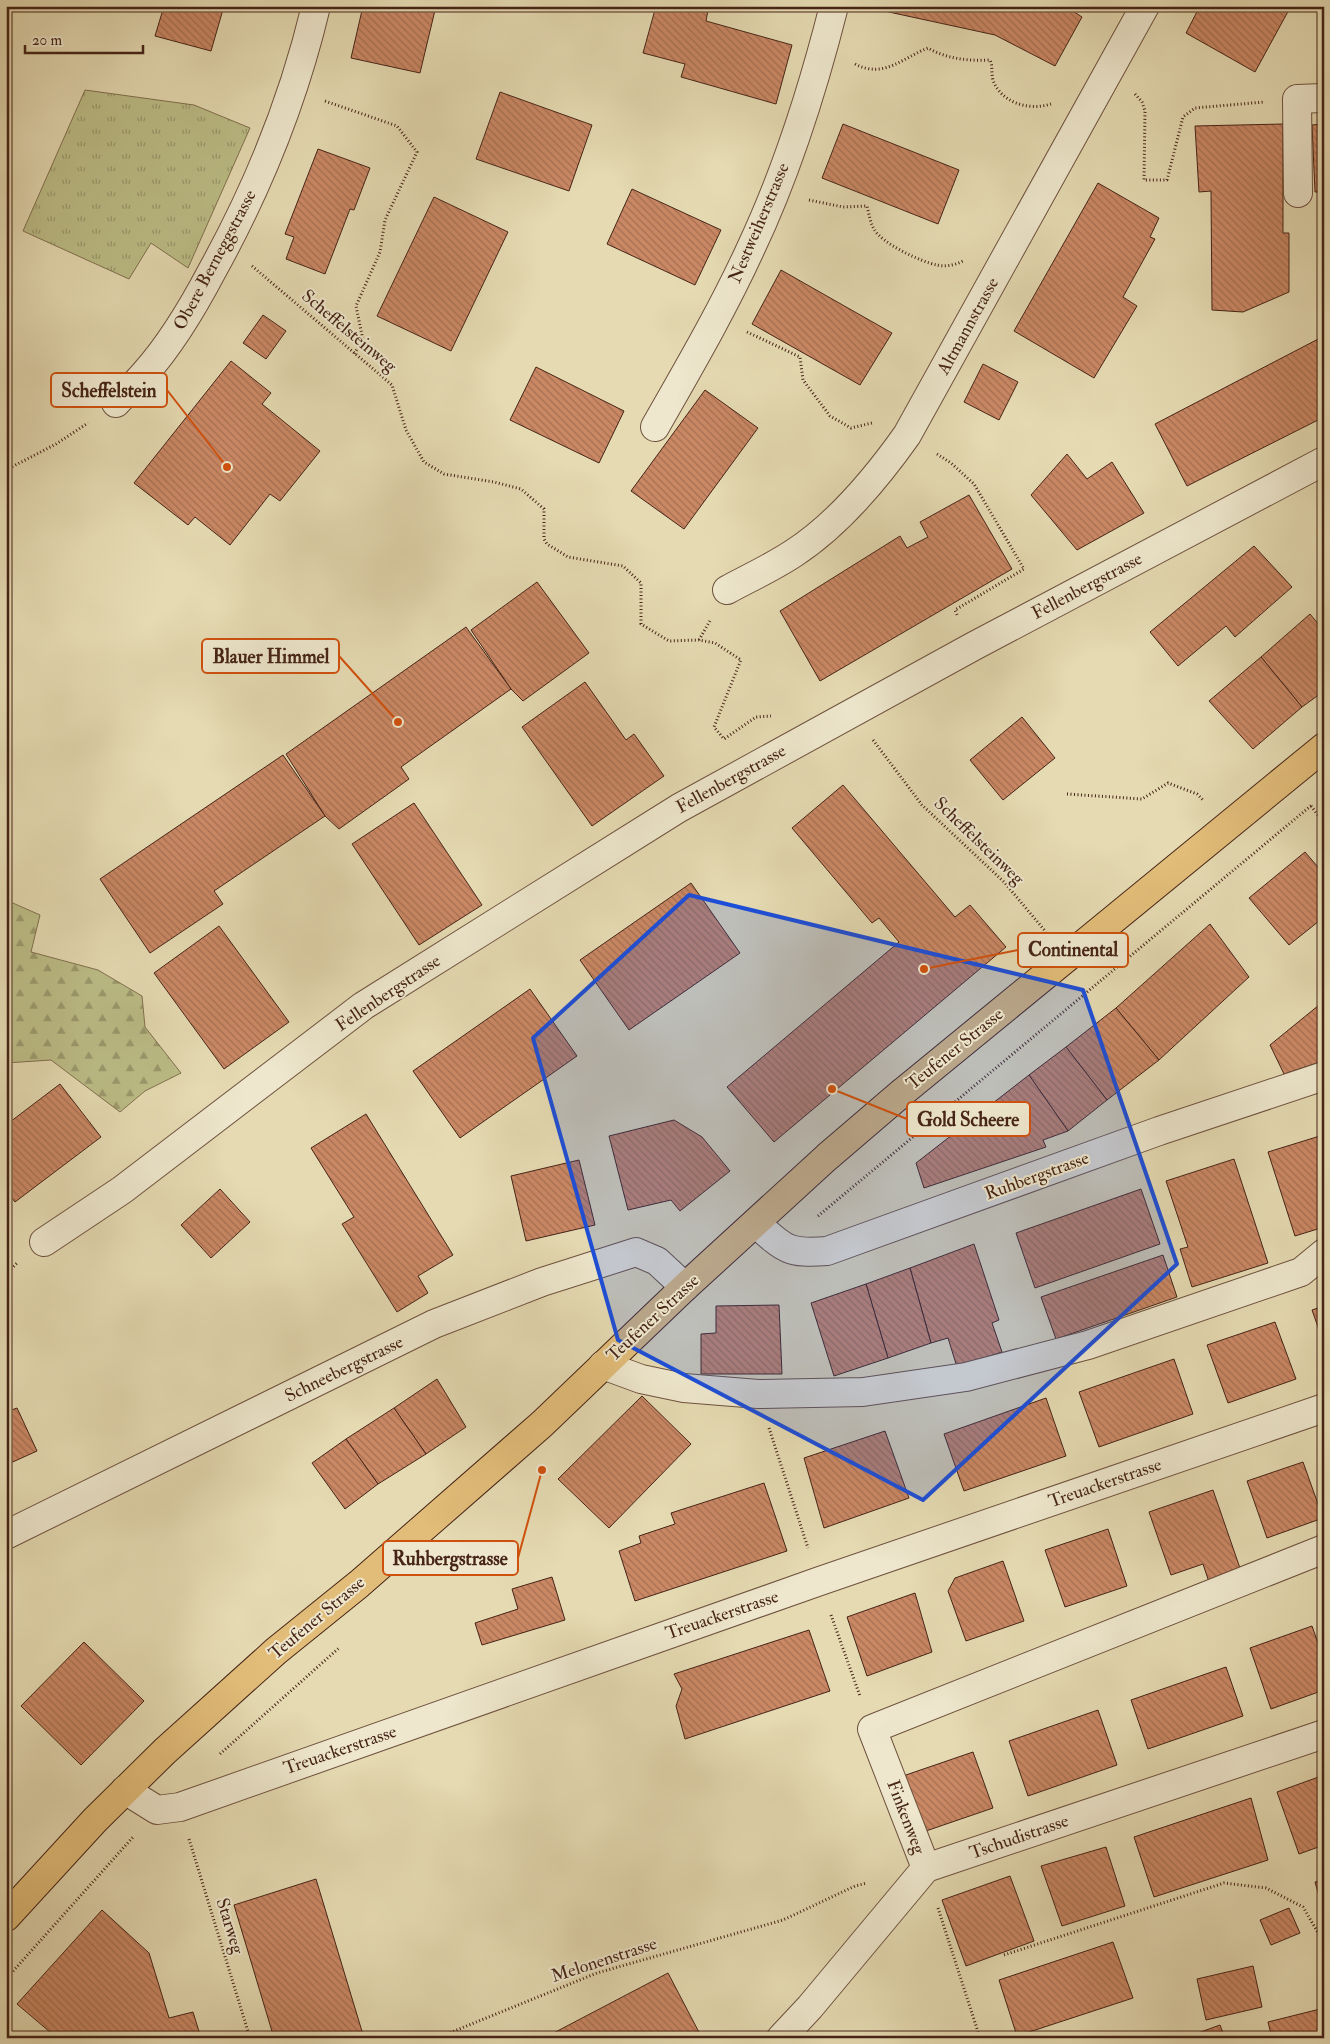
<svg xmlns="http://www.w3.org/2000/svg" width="1330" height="2044" font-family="'IM FELL Double Pica',serif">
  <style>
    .forest { fill: url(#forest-firs); stroke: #81704f }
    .park { fill: url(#park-tufts); stroke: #81704f }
    .building { fill: url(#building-back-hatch); stroke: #462417 }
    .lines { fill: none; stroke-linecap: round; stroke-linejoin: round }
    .minor-casing { stroke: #6e523e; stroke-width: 30 }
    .major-casing { stroke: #462417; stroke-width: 30 }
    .path { stroke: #462417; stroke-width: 3; stroke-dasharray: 1 2.5; stroke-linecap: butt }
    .minor { stroke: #eee7cd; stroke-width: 28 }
    .major { stroke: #e2bd79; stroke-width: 28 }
    .marked { fill: #1d4ed8; fill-opacity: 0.2; stroke: #1d4ed8; stroke-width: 4; stroke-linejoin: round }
    .labels { text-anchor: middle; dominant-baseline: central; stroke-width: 4; stroke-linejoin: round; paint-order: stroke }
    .street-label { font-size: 18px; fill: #462417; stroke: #eee7cd }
    .leader { fill: none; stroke: #d0510e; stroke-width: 2 }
    .callout-dot { fill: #d0510e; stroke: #eee7cd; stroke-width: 2 }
    .callout { fill: #eee7cd; stroke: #d0510e; stroke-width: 2 }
    .callout-label { font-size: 19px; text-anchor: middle; font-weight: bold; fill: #462417 }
  </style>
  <defs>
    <pattern id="forest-firs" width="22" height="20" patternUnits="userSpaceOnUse" patternTransform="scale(1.25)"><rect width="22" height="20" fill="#bcbd87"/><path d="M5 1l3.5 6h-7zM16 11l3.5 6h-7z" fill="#9b996d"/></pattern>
    <pattern id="park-tufts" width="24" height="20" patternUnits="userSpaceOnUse" patternTransform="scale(1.25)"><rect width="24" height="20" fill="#bcbd87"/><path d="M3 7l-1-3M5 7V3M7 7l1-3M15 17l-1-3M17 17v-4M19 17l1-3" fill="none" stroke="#9b996d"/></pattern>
    <pattern id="building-back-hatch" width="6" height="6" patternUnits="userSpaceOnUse" patternTransform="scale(1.25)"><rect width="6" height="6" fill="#ca8865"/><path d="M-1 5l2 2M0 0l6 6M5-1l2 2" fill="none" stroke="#a66f52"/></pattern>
  </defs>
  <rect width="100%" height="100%" fill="#e5dab2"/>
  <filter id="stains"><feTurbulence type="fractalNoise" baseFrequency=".004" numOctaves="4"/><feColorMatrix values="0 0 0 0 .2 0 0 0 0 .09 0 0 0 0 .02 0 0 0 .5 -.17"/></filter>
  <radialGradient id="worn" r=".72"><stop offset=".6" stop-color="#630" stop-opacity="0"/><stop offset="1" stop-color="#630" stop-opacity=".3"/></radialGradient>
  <path class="forest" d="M6,900L40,915L31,952L98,970L142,996L145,1027L181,1073L145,1091L120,1112L51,1060L6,1063Z"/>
  <path class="park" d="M85,90L194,105L250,128L188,268L151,243L129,279L23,231Z"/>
  <g class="building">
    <path d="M164,6H224L211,51L155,36Z"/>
    <path d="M363,6H436L420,73L351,58Z"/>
    <path d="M656,6H695L708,10L706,21L792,45L776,104L681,77L685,64L643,53Z"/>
    <path d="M875,6H1065L1082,17L1055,66L995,35L875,9Z"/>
    <path d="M1200,6H1291L1255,72L1186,33Z"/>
    <path d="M500,92L592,125L569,191L476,159Z"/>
    <path d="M843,124L959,170L938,224L822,178Z"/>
    <path d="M1283,124V233H1289V292L1243,312L1212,310L1211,191L1199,192L1195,126Z"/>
    <path d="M1324,124V192H1315L1312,125Z"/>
    <path d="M318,149L370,168L354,210L350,209L325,274L286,259L294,237L285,234Z"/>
    <path d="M1098,183L1159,218L1150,237L1155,239L1123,297L1137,306L1094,378L1014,331Z"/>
    <path d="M632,189L721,230L695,285L607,244Z"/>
    <path d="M434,197L508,232L451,351L377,316Z"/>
    <path d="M781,270L892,333L860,385L752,324Z"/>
    <path d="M263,315L286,331L266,359L243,343Z"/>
    <path d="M1324,336V417L1187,486L1155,424Z"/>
    <path d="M231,361L271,393L262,404L320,451L280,501L270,494L230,545L195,517L188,525L134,483Z"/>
    <path d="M983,364L1018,382L999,420L964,402Z"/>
    <path d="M536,367L624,411L599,463L510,420Z"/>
    <path d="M705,390L758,428L684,529L631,491Z"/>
    <path d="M1067,454L1087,479L1112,462L1144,513L1077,550L1031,495Z"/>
    <path d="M969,495L1012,569L820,681L780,611L900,536L907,548L928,537L920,522Z"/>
    <path d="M1254,546L1292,587L1235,637L1226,626L1178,666L1150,632Z"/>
    <path d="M537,582L589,653L523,701L511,689L471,630Z"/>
    <path d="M1310,614L1324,631V691L1302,707L1261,657Z"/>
    <path d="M466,627L511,689L401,767L409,779L339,829L325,816L286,754Z"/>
    <path d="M1261,657L1302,707L1253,749L1209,701Z"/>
    <path d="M585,682L626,740L634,734L664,776L592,826L522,727Z"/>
    <path d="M1022,717L1055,758L1003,800L970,760Z"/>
    <path d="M283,755L325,816L214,891L223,904L150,953L100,879Z"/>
    <path d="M843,785L955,917L970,905L1006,947L774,1142L727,1087L899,942L879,918L872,923L792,828Z"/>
    <path d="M414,803L482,905L419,945L352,844Z"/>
    <path d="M1305,852L1324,874V917L1289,945L1249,898Z"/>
    <path d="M691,883L740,953L629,1030L580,960Z"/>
    <path d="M1210,924L1249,977L1159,1060L1116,1008Z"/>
    <path d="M219,926L289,1022L224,1069L154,973Z"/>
    <path d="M530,989L577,1056L460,1138L413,1071Z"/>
    <path d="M1324,1001V1050L1318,1051L1320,1062L1284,1074L1270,1045Z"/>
    <path d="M1116,1008L1159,1060L1107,1100L1066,1047Z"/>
    <path d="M1066,1047L1107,1100L1068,1131L1029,1075Z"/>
    <path d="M1029,1075L1068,1131L1043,1140L1046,1147L924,1188L916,1163Z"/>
    <path d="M60,1084L101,1137L15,1202L6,1191V1125Z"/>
    <path d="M366,1114L453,1255L418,1276L428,1293L397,1312L342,1224L354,1217L311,1148Z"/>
    <path d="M674,1120L702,1137L730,1171L680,1211L671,1200L628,1210L609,1136Z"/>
    <path d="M1323,1135L1324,1227L1295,1236L1268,1152Z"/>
    <path d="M1234,1159L1268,1263L1192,1287L1180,1249L1188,1247L1166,1181Z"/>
    <path d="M579,1160L595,1225L526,1241L511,1176Z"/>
    <path d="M220,1189L250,1222L211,1258L181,1225Z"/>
    <path d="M1141,1189L1160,1244L1035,1288L1016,1233Z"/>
    <path d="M974,1244L999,1320L992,1323L1002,1352L957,1367L948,1338L931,1343L910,1268Z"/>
    <path d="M1163,1255L1177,1297L1056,1339L1041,1297Z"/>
    <path d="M910,1268L931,1343L888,1358L866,1284Z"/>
    <path d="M866,1284L888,1358L834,1376L811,1303Z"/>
    <path d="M779,1305L782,1374H701V1334L716,1333V1306Z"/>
    <path d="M1324,1306V1344L1312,1310Z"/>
    <path d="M1275,1322L1296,1379L1228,1403L1207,1345Z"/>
    <path d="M1174,1359L1193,1414L1099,1447L1079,1392Z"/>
    <path d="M437,1379L466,1427L426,1454L394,1408Z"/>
    <path d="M642,1396L691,1444L609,1528L558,1479Z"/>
    <path d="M1046,1398L1066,1456L964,1491L944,1434Z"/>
    <path d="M17,1408L37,1451L6,1465V1412Z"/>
    <path d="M394,1408L426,1454L378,1484L346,1439Z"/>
    <path d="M885,1431L909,1498L824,1528L804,1458Z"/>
    <path d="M346,1439L378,1484L345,1509L312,1463Z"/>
    <path d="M1303,1462L1323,1518L1267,1538L1247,1481Z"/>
    <path d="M764,1483L787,1551L635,1601L619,1551L641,1543L639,1536L675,1524L671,1513Z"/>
    <path d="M1213,1490L1242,1574L1210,1585L1203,1564L1171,1575L1149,1512Z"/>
    <path d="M1108,1529L1127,1586L1065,1607L1045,1550Z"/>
    <path d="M1003,1561L1024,1621L966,1641L948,1591L955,1578Z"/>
    <path d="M552,1577L565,1620L482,1645L475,1623L518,1609L512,1589Z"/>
    <path d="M915,1593L932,1652L867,1676L847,1617Z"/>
    <path d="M1312,1626L1324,1660V1690L1271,1709L1250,1648Z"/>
    <path d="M809,1630L830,1691L685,1739L676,1706L682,1689L674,1674Z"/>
    <path d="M84,1642L144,1701L81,1765L21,1706Z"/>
    <path d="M1226,1667L1243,1716L1148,1749L1131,1700Z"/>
    <path d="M1098,1710L1117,1765L1028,1796L1009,1741Z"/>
    <path d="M973,1752L993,1808L923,1832L903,1776Z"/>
    <path d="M1324,1775V1845L1299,1854L1277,1792Z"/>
    <path d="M1251,1798L1268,1860L1154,1897L1134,1837Z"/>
    <path d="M1106,1847L1125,1906L1062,1926L1041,1866Z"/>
    <path d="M1010,1876L1034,1941L966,1966L942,1900Z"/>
    <path d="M316,1879L364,2038H274L234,1905Z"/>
    <path d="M1324,1880V1913L1315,1882Z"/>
    <path d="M1289,1908L1300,1933L1271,1945L1260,1920Z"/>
    <path d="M102,1910L149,1953L169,2018L193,2012L201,2038H57L17,2004Z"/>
    <path d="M1113,1942L1133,1998L1017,2036L999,1980Z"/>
    <path d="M1253,1966L1262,2007L1206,2020L1197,1979Z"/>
    <path d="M668,1973L702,2038H544Z"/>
    <path d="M1324,2008V2038H1272L1268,2022Z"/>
    <path d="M1220,2025L1225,2038H1184Z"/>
  </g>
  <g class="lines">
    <defs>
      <g id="minor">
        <path d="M1298,193L1297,99L1324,98"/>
        <path d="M116,403C125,393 136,384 145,373C172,343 193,307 212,271C258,188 294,99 316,6"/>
        <path d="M655,427C688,369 722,311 750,250C787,172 813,89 834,6"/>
        <path d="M727,590C749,578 773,567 794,553C837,525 878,476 907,435L1145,6"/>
        <path d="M756,1223C784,1249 788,1254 827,1251L1159,1131L1324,1076"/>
        <path d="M44,1242L122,1190L363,1006L679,808L974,646L1324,461"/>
        <path d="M603,1365L641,1379L684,1388L758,1394L863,1392L966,1377L1088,1345L1301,1272L1324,1253"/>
        <path d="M6,1535L434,1324L542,1282L636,1252L657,1261L685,1287"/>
        <path d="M125,1790L157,1810L180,1807L820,1581L1324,1408"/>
        <path d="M926,1868L872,1729L1324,1549"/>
        <path d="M781,2038L810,2007L926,1868L1324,1734"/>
      </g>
      <path id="major" d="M6,1917L95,1820L165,1751L276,1651L359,1584L542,1424L685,1287L827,1157L904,1091L1324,747"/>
    </defs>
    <use href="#minor" class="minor-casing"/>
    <use href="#major" class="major-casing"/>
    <g class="path">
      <path d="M855,64C884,79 902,58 928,48C947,59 968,61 990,60C993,66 991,73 993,80C1001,103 1029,111 1051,104"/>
      <path d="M1135,94L1142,102L1145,111L1144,180H1167L1183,117L1195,108L1264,102"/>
      <path d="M325,101L397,126L417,152L385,220L380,252L356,306L363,340L354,354"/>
      <path d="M809,200L843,207L867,206C869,214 870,222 874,229C881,243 921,262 937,265C946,267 955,265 963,261"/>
      <path d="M252,266L392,385L406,430L424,462L444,474L494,482L521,489L544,509V539L547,544L568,557L623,566L641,583V624L669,641L699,640L715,643L741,660L714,727L724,739L756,717L771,716"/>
      <path d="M747,332L800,357L803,380L830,416L851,428L872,423"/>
      <path d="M937,454L951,463L974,484L1024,569L955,610L958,617"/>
      <path d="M6,470L56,444L88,423"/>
      <path d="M699,640L711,619"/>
      <path d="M873,740L922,805L1004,882L1046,932"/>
      <path d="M1067,794L1142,799L1168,783L1197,794L1203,800"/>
      <path d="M1311,806L1324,823"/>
      <path d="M818,1216L1313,804"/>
      <path d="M6,1274L18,1262"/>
      <path d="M769,1428L808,1548"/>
      <path d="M831,1615L860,1696"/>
      <path d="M220,1754L340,1647"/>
      <path d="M189,1839L250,2038"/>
      <path d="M938,1908L980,2038"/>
      <path d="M1004,1955L1224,1883L1266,1888L1303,1907L1324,1943"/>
      <path d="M6,1979L134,1836"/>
      <path d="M437,2038L597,1973L783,1920L855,1886L867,1883"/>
    </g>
    <use href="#minor" class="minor"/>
    <use href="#major" class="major"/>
  </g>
  <path class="marked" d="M689,895L1083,990L1177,1264L923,1500L618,1340L533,1038Z"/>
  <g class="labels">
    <g class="street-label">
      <text transform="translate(759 223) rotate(-67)">Nestweiherstrasse</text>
      <text transform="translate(215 260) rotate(-62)">Obere Berneggstrasse</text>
      <text transform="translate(968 326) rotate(-61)">Altmannstrasse</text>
      <text transform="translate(349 331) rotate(40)">Scheffelsteinweg</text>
      <text transform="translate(1087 586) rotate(-28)">Fellenbergstrasse</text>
      <text transform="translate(731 779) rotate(-29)">Fellenbergstrasse</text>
      <text transform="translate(979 841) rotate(44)">Scheffelsteinweg</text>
      <text transform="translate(388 993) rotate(-34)">Fellenbergstrasse</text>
      <text transform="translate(955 1049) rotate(-39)">Teufener Strasse</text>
      <text transform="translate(1037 1176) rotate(-20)">Ruhbergstrasse</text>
      <text transform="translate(653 1318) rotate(-43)">Teufener Strasse</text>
      <text transform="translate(344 1369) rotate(-26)">Schneebergstrasse</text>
      <text transform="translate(1105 1483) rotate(-19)">Treuackerstrasse</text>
      <text transform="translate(722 1615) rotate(-19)">Treuackerstrasse</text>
      <text transform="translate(317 1618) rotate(-40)">Teufener Strasse</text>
      <text transform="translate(340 1750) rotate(-19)">Treuackerstrasse</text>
      <text transform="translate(906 1817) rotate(69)">Finkenweg</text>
      <text transform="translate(1019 1837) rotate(-19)">Tschudistrasse</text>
      <text transform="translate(230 1926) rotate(73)">Starweg</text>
      <text transform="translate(604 1960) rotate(-18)">Melonenstrasse</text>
    </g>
  </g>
  <path class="leader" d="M227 467L167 390M398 722L339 656M924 969L1018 950M832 1089L907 1119M542 1470L518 1558"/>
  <g class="callout-dot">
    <circle cx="227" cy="467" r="5"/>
    <circle cx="398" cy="722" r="5"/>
    <circle cx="924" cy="969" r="5"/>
    <circle cx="832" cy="1089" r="5"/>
    <circle cx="542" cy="1470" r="5"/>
  </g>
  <g class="callout">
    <rect x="51" y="373" width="116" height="34" rx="5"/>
    <rect x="202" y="639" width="137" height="34" rx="5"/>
    <rect x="1018" y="933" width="110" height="34" rx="5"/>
    <rect x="907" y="1102" width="123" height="34" rx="5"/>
    <rect x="383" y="1541" width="135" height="34" rx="5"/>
  </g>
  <g class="callout-label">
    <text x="109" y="397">Scheffelstein</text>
    <text x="271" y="663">Blauer Himmel</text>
    <text x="1073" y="956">Continental</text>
    <text x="968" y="1126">Gold Scheere</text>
    <text x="450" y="1565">Ruhbergstrasse</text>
  </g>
  <rect width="1330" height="2044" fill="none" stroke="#e5dab2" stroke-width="25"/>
  <rect x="8" y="8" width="1315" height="2029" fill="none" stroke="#462417" stroke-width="2.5"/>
  <rect x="12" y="12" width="1305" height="2019" fill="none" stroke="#462417"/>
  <path d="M25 45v8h118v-8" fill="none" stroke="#462417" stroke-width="2.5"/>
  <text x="32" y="45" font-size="15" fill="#462417" stroke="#eee7cd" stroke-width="4" paint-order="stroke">20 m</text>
  <rect width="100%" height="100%" filter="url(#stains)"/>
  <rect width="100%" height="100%" fill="url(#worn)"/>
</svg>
